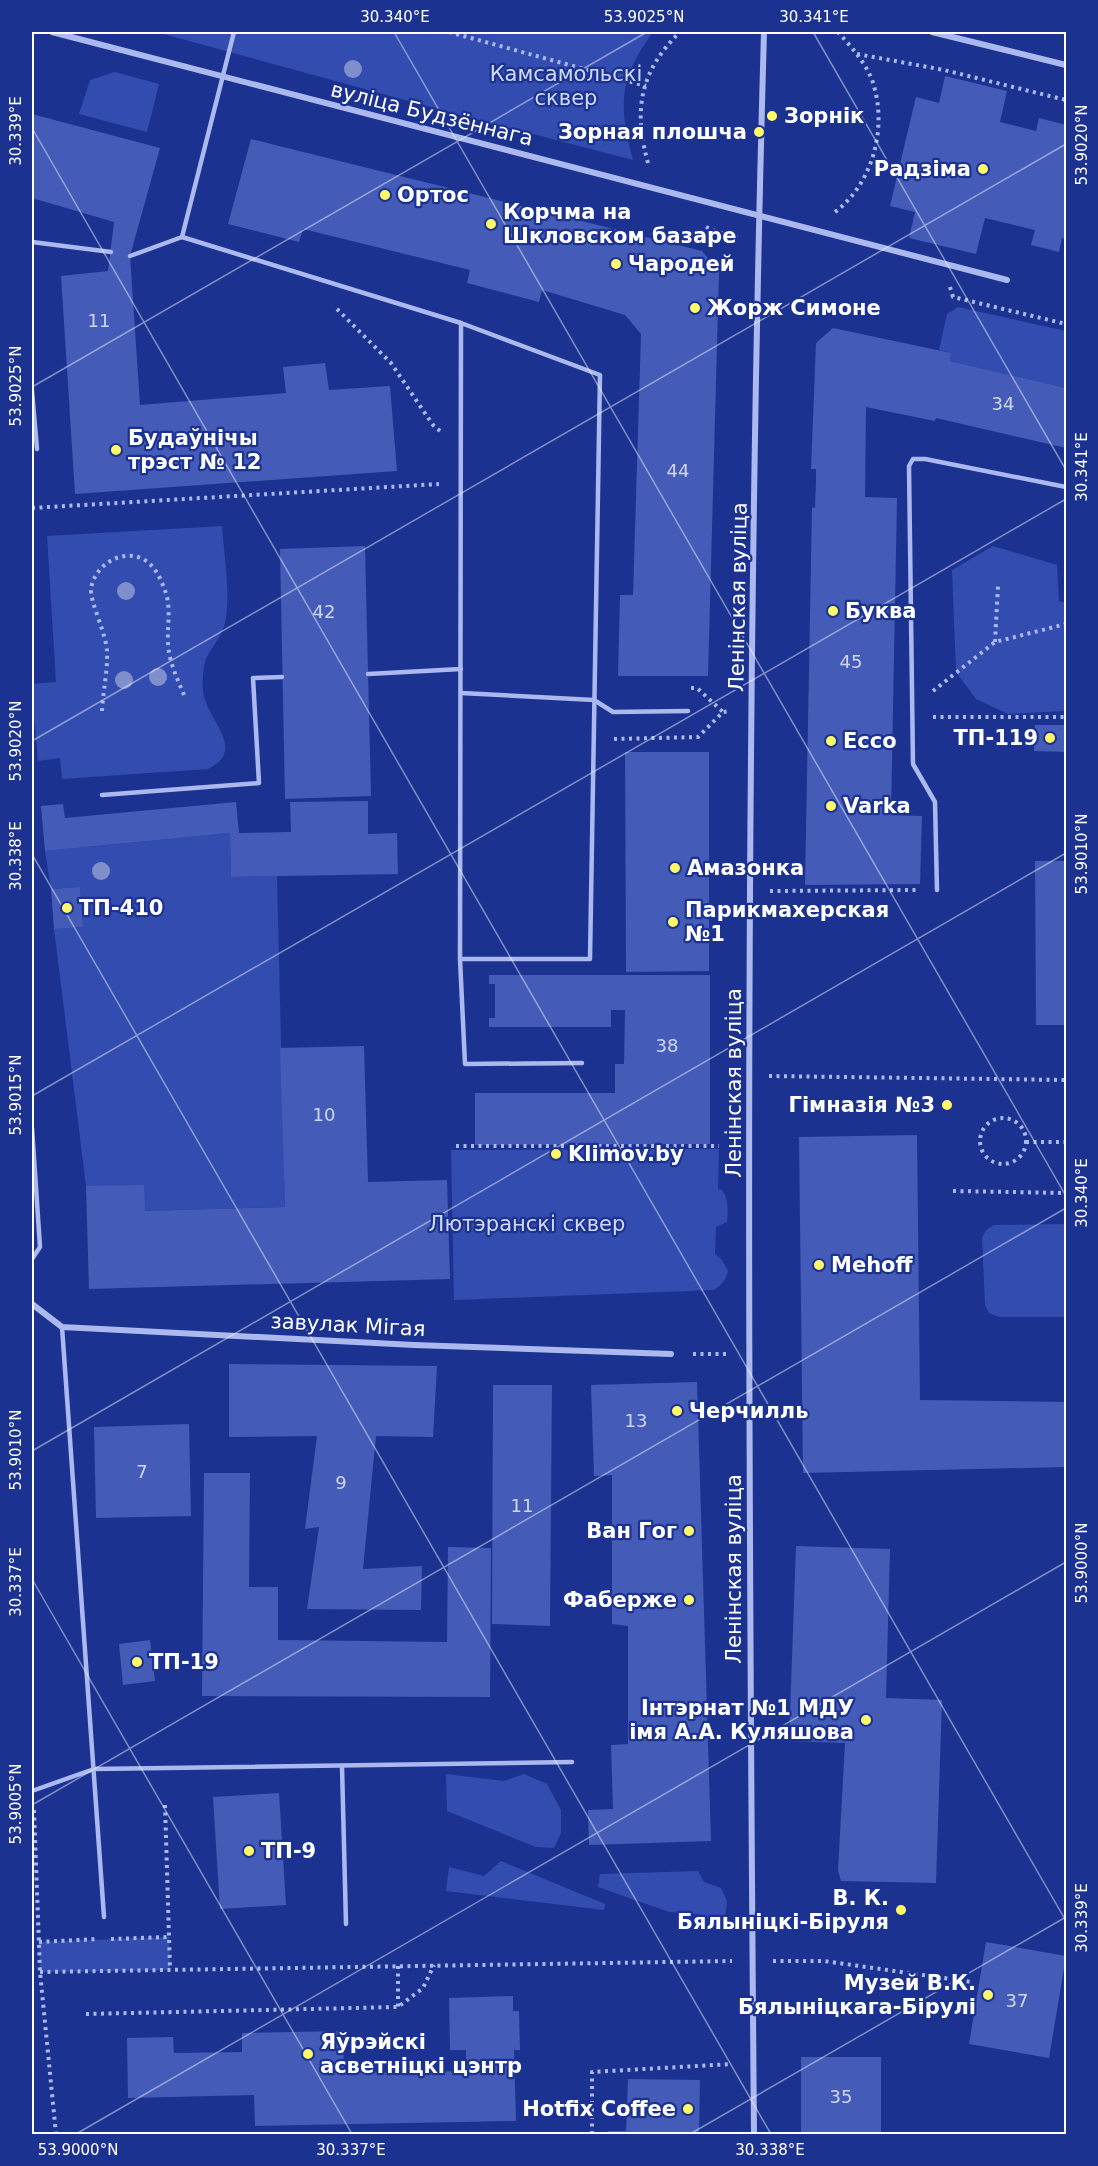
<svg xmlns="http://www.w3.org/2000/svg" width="1098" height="2166" font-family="'DejaVu Sans',sans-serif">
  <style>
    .green { fill: #334caf }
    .building { fill: #445bb8 }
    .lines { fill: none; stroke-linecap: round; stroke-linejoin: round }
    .path { stroke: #abb9ee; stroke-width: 4; stroke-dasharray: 3 4.5; stroke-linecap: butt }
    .lane { stroke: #abb9ee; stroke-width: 4.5 }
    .street { stroke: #abb9ee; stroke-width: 6 }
    .tree { fill: #808ecb }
    .ticks { fill: none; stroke: #fff; stroke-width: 1.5; stroke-opacity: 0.45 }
    .poi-dot { fill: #fff868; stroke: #1c3291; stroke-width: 2 }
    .labels { text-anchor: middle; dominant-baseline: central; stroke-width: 4.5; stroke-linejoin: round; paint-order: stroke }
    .number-label { font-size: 18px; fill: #d0d6ed }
    .park-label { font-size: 21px; fill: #d1dafa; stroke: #1c3291 }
    .street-label { font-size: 21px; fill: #fff; stroke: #1c3291 }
    .poi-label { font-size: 21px; font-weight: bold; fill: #fff; stroke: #1c3291; text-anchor: start }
    .neatline { fill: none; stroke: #fff; stroke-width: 2 }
    .ticks-label { font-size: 15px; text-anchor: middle; fill: #fff }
  </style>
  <rect width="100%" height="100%" fill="#1c3291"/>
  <g class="green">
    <path d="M156,32H653C619,79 618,105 633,160L467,117Z"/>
    <path d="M115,72L159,84L147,132L79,114L90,80Z"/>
    <path d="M958,307L1066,331V388L950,361L951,353L939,350L947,314Z"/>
    <path d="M222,526C224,557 231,592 225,623C221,638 212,646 206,659C203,667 202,683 203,691C207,722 248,749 208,769L62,779L60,758L38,761L32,692V684L56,682L47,536Z"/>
    <path d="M993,546L1057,565L1059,601L1066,603V711L1008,714L976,699L956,672L952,570Z"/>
    <path d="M230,833L231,877L277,876L285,1207L145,1211L86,1186L54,929L83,927L80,887L51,889L45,851Z"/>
    <path d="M719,1149L718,1189L722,1190C729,1200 728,1210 727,1222L716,1227L715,1254L722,1260L728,1271C725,1282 721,1285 714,1290L454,1300L451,1150Z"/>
    <path d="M1066,1224V1317H999L989,1313L985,1305L982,1238L986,1230L994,1225Z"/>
    <path d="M446,1774L504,1781L524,1774L547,1784L561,1810V1833L554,1848L536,1847L447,1811Z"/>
    <path d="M501,1861L605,1904L604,1910L446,1891L449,1867L484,1876Z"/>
    <path d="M698,1871L704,1882L721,1888L727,1901L725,1920L703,1917L698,1914L669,1912L598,1887L600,1874Z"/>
    <path d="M169,1937L170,1970L40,1972L39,1942Z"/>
  </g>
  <g class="building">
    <path d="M945,76L1007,91L1000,122L1036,131L1039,118L1066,125V239L1062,238L1059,252L1031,245L1035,230L985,218L976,254L909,238L915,212L890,206L916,97L939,103Z"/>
    <path d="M32,114L160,148L130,256L140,405L286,393L283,367L325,363L329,390L390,386L397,471L75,494L61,276L108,271L114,222L32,198Z"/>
    <path d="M251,139L702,251L719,272L708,676H618L620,595H633L641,334L625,315L542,290L539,302L467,283L470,270L303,229L299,242L228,224Z"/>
    <path d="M833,328L951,353L950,361L1066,388V448L936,418L935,421L866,407L865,497L897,498L891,815L922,816L920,884L805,885L812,507L815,508L816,481V469H811L816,343Z"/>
    <path d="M365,546L371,796L285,799L280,549Z"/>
    <path d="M1035,725H1066V752L1034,751Z"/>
    <path d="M625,752H709V971L626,972Z"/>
    <path d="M368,801V834L397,833L398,874L231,877L230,833L45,851L41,806L63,804L65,818L236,802L239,833L291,832L290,802Z"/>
    <path d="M1035,861H1066V1025H1036Z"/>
    <path d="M80,887L83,927L54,929L51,889Z"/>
    <path d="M489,975H710V1144L475,1145V1093H615V1064H624L625,1010H611V1027H489V1018H495V984H489Z"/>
    <path d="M364,1046L368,1182L447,1180L450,1279L89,1289L86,1186L144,1185L145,1211L285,1207L280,1048Z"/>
    <path d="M917,1135L920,1400L1066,1402V1467L803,1473L799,1137Z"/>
    <path d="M229,1364L437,1366L433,1437L376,1436L363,1569L422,1566L421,1610L307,1609L319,1527L305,1529L317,1436L229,1437Z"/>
    <path d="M697,1382L711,1841L589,1845L588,1810L613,1809L611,1745L628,1744V1626L612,1624V1475L594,1476L591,1385Z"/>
    <path d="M493,1385H552L550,1626L492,1624Z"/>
    <path d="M189,1424L191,1516L96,1518L94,1427Z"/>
    <path d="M204,1473H250L249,1587H278V1640L447,1642L448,1547L491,1548L490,1697L202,1696Z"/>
    <path d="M796,1546L890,1549L886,1698L942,1700L936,1883L841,1881L838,1870L845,1743L789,1741Z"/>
    <path d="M150,1640L155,1681L123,1685L119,1644Z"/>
    <path d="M279,1793L286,1905L220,1909L213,1797Z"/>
    <path d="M986,1942L1066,1956L1049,2058L969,2044Z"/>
    <path d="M513,1996V2011H519L520,2050H514L516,2121L255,2126L254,2095L128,2098L127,2038L173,2037L174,2053L242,2052V2033L343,2031L344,2073L466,2071V2050H450L449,1998Z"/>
    <rect x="801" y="2057" width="80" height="77"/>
    <path d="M628,2079L700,2080L699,2134H608V2131H626Z"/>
  </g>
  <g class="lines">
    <g class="path">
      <path d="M449,32L646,86"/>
      <path d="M857,54L944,70L1066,100"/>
      <path d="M648,163C633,110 640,71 680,32"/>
      <path d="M835,212C871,185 886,133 875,90C870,67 853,49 838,32"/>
      <path d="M706,227L717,232L739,238"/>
      <path d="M950,287L953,297L1066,324"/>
      <path d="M337,309L391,363L433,425L440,431"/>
      <path d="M32,508L439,484"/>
      <path d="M995,642L998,586"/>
      <path d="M691,688H697L723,712"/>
      <path d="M933,691L995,642L1066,624"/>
      <path d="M102,711C103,691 108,670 107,651C106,633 90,602 91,589C94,566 121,548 143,559C154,565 160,577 164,588C172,607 167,623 168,643C169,662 177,678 184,695"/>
      <path d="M933,717H1066"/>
      <path d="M614,739L698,737L723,712L731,711"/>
      <path d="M770,891L916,890"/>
      <path d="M769,1076L1066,1080"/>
      <circle cx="1003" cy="1141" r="23"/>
      <path d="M1026,1142H1066"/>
      <path d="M456,1146H719"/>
      <path d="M953,1191L1066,1193"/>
      <path d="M693,1354H727"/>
      <path d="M165,1805L170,1969"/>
      <path d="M34,1810L40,1972L56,2134"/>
      <path d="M111,1939L169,1937"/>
      <path d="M39,1942L98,1939"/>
      <path d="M773,1961H824L972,1982"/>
      <path d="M398,1966V2007"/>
      <path d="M40,1972L732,1961"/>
      <path d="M86,2014L398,2007L423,1988L434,1965"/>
      <path d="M592,2134V2072L732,2064"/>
    </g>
    <g class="lane">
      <path d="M182,237L461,323L600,375L590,959H460L465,1064L582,1063"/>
      <path d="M32,242L111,252"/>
      <path d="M130,256L182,237L234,32"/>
      <path d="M32,391L37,449"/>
      <path d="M368,674L461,669"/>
      <path d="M461,693L594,700L613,712L688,711"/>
      <path d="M102,795L259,783L253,678L282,677"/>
      <path d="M937,890L935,802L913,764L909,466L913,459H925L1066,487"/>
      <path d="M460,959L461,323"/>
      <path d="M32,1128L40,1247L32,1259"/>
      <path d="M62,1327L104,1917"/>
      <path d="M342,1766L346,1924"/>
      <path d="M32,1791L94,1769L572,1762"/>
    </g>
    <g class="street">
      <path d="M52,32L1007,280"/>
      <path d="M932,32L1066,65"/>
      <path d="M32,1304L62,1327L414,1345L671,1354"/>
      <path d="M754,2134C748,1434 744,732 764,32"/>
    </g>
  </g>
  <g class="tree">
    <circle cx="353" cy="69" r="9"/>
    <circle cx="126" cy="591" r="9"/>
    <circle cx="158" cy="677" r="9"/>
    <circle cx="124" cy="680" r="9"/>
    <circle cx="101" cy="871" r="9"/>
  </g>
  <path class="ticks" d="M32,32H33M394,32L1066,1196M813,32L1066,470M32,128L1066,1921M32,387L647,32M32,741L1066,144M32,854L771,2134M32,1096L1066,499M32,1451L1066,853M32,1579L352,2134M32,1805L1066,1208M76,2134L1066,1562M690,2134L1066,1917"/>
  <g class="poi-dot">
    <circle cx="772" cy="116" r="6"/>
    <circle cx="759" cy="132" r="6"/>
    <circle cx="983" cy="169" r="6"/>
    <circle cx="385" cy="195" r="6"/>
    <circle cx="491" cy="224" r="6"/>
    <circle cx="616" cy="264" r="6"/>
    <circle cx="695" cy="308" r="6"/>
    <circle cx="116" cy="450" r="6"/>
    <circle cx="833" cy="611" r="6"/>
    <circle cx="1050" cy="738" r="6"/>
    <circle cx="831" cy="741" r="6"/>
    <circle cx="831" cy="806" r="6"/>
    <circle cx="675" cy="868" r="6"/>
    <circle cx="67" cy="908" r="6"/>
    <circle cx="673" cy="922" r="6"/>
    <circle cx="947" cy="1105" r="6"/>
    <circle cx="556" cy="1154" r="6"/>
    <circle cx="819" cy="1265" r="6"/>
    <circle cx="677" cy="1411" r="6"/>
    <circle cx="689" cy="1531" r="6"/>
    <circle cx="689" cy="1600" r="6"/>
    <circle cx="137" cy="1662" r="6"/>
    <circle cx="866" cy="1720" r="6"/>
    <circle cx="249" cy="1851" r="6"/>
    <circle cx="901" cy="1910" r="6"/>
    <circle cx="988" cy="1995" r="6"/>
    <circle cx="308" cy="2054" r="6"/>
    <circle cx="688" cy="2109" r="6"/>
  </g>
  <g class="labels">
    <g class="number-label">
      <text x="99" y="320">11</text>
      <text x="1003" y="403">34</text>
      <text x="678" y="470">44</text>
      <text x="324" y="611">42</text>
      <text x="851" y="661">45</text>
      <text x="667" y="1045">38</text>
      <text x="324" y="1114">10</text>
      <text x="636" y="1420">13</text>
      <text x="142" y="1471">7</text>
      <text x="341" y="1482">9</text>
      <text x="522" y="1505">11</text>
      <text x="1017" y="2000">37</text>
      <text x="841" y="2096">35</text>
    </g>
    <g class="park-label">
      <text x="566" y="74">Камсамольскі<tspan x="566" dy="24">сквер</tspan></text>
      <text x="527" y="1224">Лютэранскі сквер</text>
    </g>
    <g class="street-label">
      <text transform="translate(432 114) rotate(14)">вуліца Будзённага</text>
      <text transform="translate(738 597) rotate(-89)">Ленінская вуліца</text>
      <text transform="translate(734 1083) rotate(-90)">Ленінская вуліца</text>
      <text transform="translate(348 1325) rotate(3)">завулак Мігая</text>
      <text transform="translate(734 1569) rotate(-90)">Ленінская вуліца</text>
    </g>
    <g class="poi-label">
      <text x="784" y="116">Зорнік</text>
      <text x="747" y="132" text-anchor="end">Зорная плошча</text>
      <text x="971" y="169" text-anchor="end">Радзіма</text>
      <text x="397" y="195">Ортос</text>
      <text x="503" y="212">Корчма на<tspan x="503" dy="24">Шкловском базаре</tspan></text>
      <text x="628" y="264">Чародей</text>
      <text x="707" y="308">Жорж Симоне</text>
      <text x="128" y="438">Будаўнічы<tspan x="128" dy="24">трэст № 12</tspan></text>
      <text x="845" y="611">Буква</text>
      <text x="1038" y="738" text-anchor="end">ТП-119</text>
      <text x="843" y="741">Ecco</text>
      <text x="843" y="806">Varka</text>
      <text x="687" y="868">Амазонка</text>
      <text x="79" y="908">ТП-410</text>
      <text x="685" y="910">Парикмахерская<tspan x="685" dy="24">№1</tspan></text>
      <text x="935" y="1105" text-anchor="end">Гімназія №3</text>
      <text x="568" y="1154">Klimov.by</text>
      <text x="831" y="1265">Mehoff</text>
      <text x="689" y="1411">Черчилль</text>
      <text x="677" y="1531" text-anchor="end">Ван Гог</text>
      <text x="677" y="1600" text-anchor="end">Фаберже</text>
      <text x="149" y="1662">ТП-19</text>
      <text x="854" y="1708" text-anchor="end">Інтэрнат №1 МДУ<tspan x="854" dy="24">імя А.А. Куляшова</tspan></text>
      <text x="261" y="1851">ТП-9</text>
      <text x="889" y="1898" text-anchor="end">В. К.<tspan x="889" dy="24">Бялыніцкі-Біруля</tspan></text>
      <text x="976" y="1983" text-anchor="end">Музей В.К.<tspan x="976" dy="24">Бялыніцкага-Бірулі</tspan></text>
      <text x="320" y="2042">Яўрэйскі<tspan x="320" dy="24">асветніцкі цэнтр</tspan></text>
      <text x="676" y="2109" text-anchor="end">Hotfix Coffee</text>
    </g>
  </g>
  <rect width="1098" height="2166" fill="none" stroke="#1c3291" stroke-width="66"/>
  <rect x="33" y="33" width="1032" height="2100" class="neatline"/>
  <g class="ticks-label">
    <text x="395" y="22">30.340°E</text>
    <text x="644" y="22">53.9025°N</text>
    <text x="814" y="22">30.341°E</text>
    <text transform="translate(16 131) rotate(-90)" y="5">30.339°E</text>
    <text transform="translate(1082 145) rotate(-90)" y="5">53.9020°N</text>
    <text transform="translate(16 386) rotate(-90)" y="5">53.9025°N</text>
    <text transform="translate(1082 467) rotate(-90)" y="5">30.341°E</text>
    <text transform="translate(16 741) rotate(-90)" y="5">53.9020°N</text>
    <text transform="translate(1082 854) rotate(-90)" y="5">53.9010°N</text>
    <text transform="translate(16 856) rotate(-90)" y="5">30.338°E</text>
    <text transform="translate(16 1095) rotate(-90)" y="5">53.9015°N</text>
    <text transform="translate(1082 1193) rotate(-90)" y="5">30.340°E</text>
    <text transform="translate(16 1450) rotate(-90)" y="5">53.9010°N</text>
    <text transform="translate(1082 1563) rotate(-90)" y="5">53.9000°N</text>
    <text transform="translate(16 1582) rotate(-90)" y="5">30.337°E</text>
    <text transform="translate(16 1804) rotate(-90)" y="5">53.9005°N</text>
    <text transform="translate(1082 1918) rotate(-90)" y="5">30.339°E</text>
    <text x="78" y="2155">53.9000°N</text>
    <text x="351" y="2155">30.337°E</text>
    <text x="770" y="2155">30.338°E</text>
  </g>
</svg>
